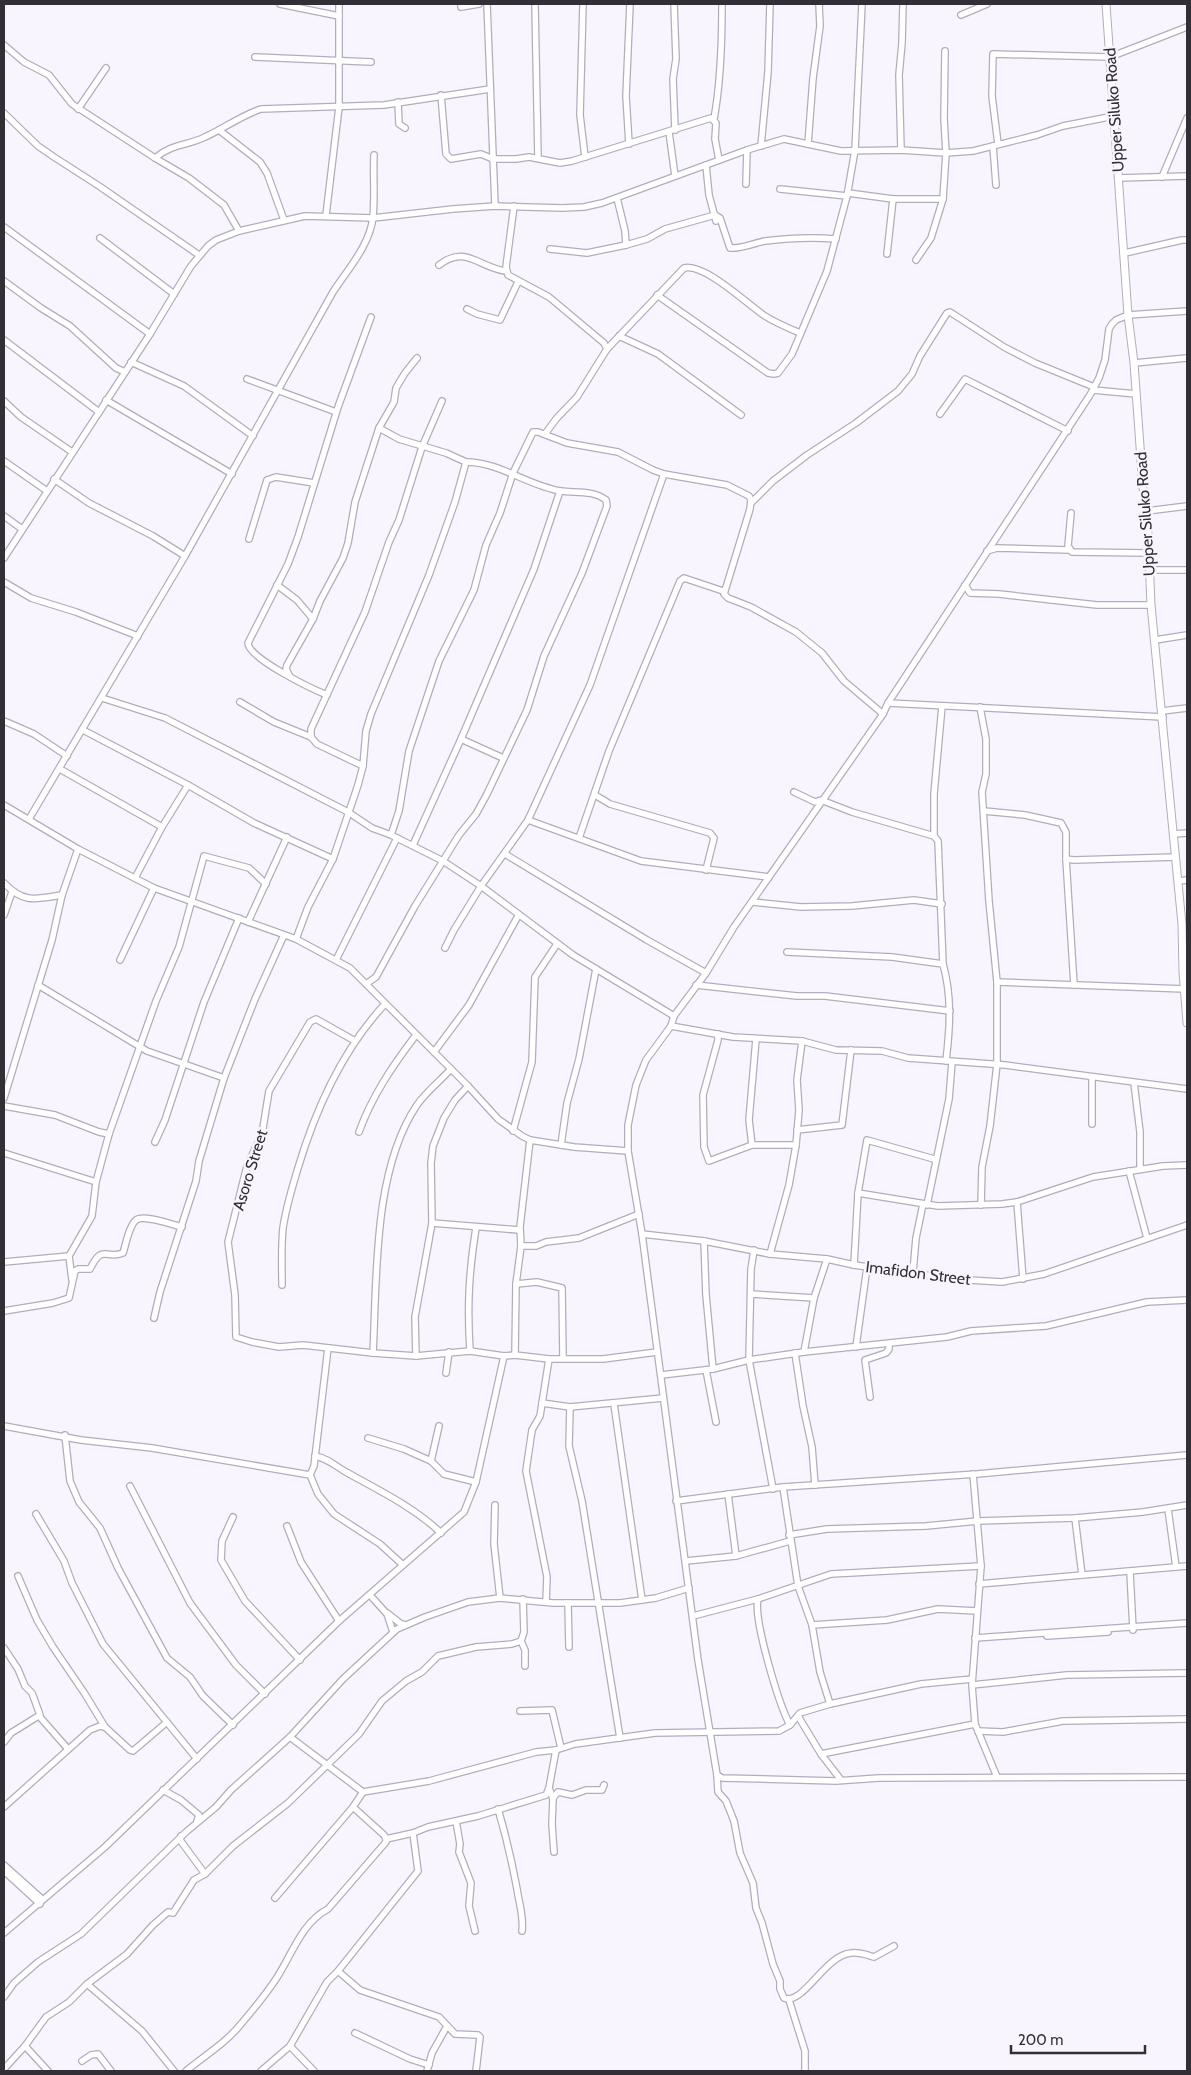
<svg xmlns="http://www.w3.org/2000/svg" width="1191" height="2075" font-family="Cabin,sans-serif">
  <style>
    .lines { fill: none; stroke-linecap: round; stroke-linejoin: round }
    .minor-casing { stroke: #b2adbc; stroke-width: 8 }
    .major-casing { stroke: #b2adbc; stroke-width: 9 }
    .minor { stroke: #fff; stroke-width: 5.5 }
    .major { stroke: #fff; stroke-width: 7 }
    .labels { text-anchor: middle; dominant-baseline: central; stroke-width: 5; stroke-linejoin: round; paint-order: stroke }
    .street-label { font-size: 16px; fill: #323036; stroke: #f8f5fe }
  </style>
  <rect width="100%" height="100%" fill="#f8f5fe"/>
  <g class="lines">
    <defs>
      <g id="minor">
        <path d="M280,4L339,16"/>
        <path d="M487,4L495,206"/>
        <path d="M535,4L538,158"/>
        <path d="M583,4L580,115L585,157"/>
        <path d="M674,4L676,59L673,79L675,130"/>
        <path d="M461,7L479,4"/>
        <path d="M961,15L987,4"/>
        <path d="M4,45L24,62L49,75L72,104L155,158"/>
        <path d="M255,57L371,62"/>
        <path d="M441,95L446,154L451,159L481,154L493,159H516L529,157L560,163L572,161L711,118L716,123L715,139L719,160"/>
        <path d="M398,102L399,124L405,128"/>
        <path d="M78,109L106,68"/>
        <path d="M4,113L38,146L54,157L99,186L199,255"/>
        <path d="M714,119C721,81 722,42 722,4"/>
        <path d="M219,130L260,162L267,173L284,220"/>
        <path d="M669,132L675,176"/>
        <path d="M629,144L626,96L630,4"/>
        <path d="M808,144L813,78L820,26L819,4"/>
        <path d="M998,144L992,96L993,54L1110,57L1187,27"/>
        <path d="M761,146L768,72L770,4"/>
        <path d="M993,146L996,185"/>
        <path d="M901,150L899,75L902,43L903,4"/>
        <path d="M706,165L709,195L716,221"/>
        <path d="M1162,177L1187,118"/>
        <path d="M1118,178L1187,176"/>
        <path d="M746,184L747,150"/>
        <path d="M780,189L847,196"/>
        <path d="M848,193L893,199H943"/>
        <path d="M617,198L625,231L626,245L647,239L665,229L715,215L720,218L730,248C741,249 754,243 765,241C789,238 812,237 836,239"/>
        <path d="M514,206L506,267L508,275L549,297L604,343L607,349L577,397L556,419L545,434"/>
        <path d="M326,215L339,107V4"/>
        <path d="M4,227L150,334"/>
        <path d="M239,231L224,205L189,178L155,158C173,143 187,146 205,137C225,128 240,116 261,109L384,105L490,89"/>
        <path d="M100,238L174,294"/>
        <path d="M550,249L587,253L626,245"/>
        <path d="M1125,253L1182,240H1187"/>
        <path d="M887,254L893,199"/>
        <path d="M916,260L931,238L943,199L946,153L944,119L945,51"/>
        <path d="M439,265C466,244 479,268 506,271"/>
        <path d="M4,281L41,308L70,326L116,368L125,372"/>
        <path d="M657,295L768,373L774,374L778,373L792,354L827,271L847,196L855,150L862,4"/>
        <path d="M467,309L477,314L500,320L518,282"/>
        <path d="M1187,311L1128,315L1116,320L1112,324L1109,329L1105,360L1099,378L1090,395L888,703L883,714L734,927L706,973L674,1016L671,1026L646,1060L636,1085L628,1125V1151L642,1234L698,1660L717,1775L722,1778L836,1781L879,1778L1187,1777"/>
        <path d="M619,336L658,354L741,415"/>
        <path d="M4,340L99,412"/>
        <path d="M607,349L684,268C705,263 748,305 765,316C776,323 788,328 800,333"/>
        <path d="M131,362L184,386L253,436"/>
        <path d="M1134,363L1187,358"/>
        <path d="M247,379L336,412"/>
        <path d="M1093,390L1136,394"/>
        <path d="M106,400L232,474"/>
        <path d="M4,401L21,417L72,452"/>
        <path d="M940,414L965,379L1068,431"/>
        <path d="M379,428L399,439L446,453L466,462"/>
        <path d="M4,461L47,491"/>
        <path d="M54,479L89,503L153,536L185,556"/>
        <path d="M751,503L773,481L807,455L856,423L898,391L912,374L920,356L947,313L950,312L1004,347L1035,363L1094,387"/>
        <path d="M1147,511L1187,506"/>
        <path d="M1071,513L1068,546L1072,552L1149,553"/>
        <path d="M4,516L22,529"/>
        <path d="M249,539L267,480L276,477L314,483"/>
        <path d="M987,551L997,548L1069,550"/>
        <path d="M4,558L150,334L191,266L208,246L216,240L239,231L305,216L373,218L453,209L495,206L562,208L584,207L602,203L747,150L784,139L841,151L901,150L946,153L973,151L1037,135L1063,126L1114,116"/>
        <path d="M1150,570H1187"/>
        <path d="M4,582L31,598L76,612L138,636"/>
        <path d="M277,585L297,600L313,619"/>
        <path d="M965,585L970,593L999,594L1097,605H1151"/>
        <path d="M1155,640L1187,635"/>
        <path d="M289,675L286,669L287,665L313,619L320,601L343,558L348,543L355,502L379,428L394,402L396,388L405,373L417,358"/>
        <path d="M327,695C312,689 248,658 248,643L288,564L298,537L338,407L371,317"/>
        <path d="M102,698L165,718L348,812L372,828L391,835L443,861L481,886L573,955L674,1016"/>
        <path d="M240,702L274,722L311,737"/>
        <path d="M888,703L1163,717"/>
        <path d="M980,707L986,739V774L982,792L989,901L997,982V1064L990,1126L982,1167L981,1205"/>
        <path d="M1162,711L1187,708"/>
        <path d="M4,721L34,734L67,756"/>
        <path d="M83,730L188,785L254,823L333,859"/>
        <path d="M461,739L503,758"/>
        <path d="M363,766L317,744L311,737V729L365,612L389,542L399,520L422,447L442,401"/>
        <path d="M60,769L162,827"/>
        <path d="M794,792L815,802L821,800L852,812L934,836L938,841L943,964C952,996 950,1028 946,1061"/>
        <path d="M595,795L610,804L710,833L714,838L706,870"/>
        <path d="M4,805L78,849L154,888L296,939L350,968L468,1086L498,1119L522,1136L530,1140L574,1147L628,1151"/>
        <path d="M984,811L1025,815L1061,823L1066,832V859L1074,860L1176,857"/>
        <path d="M29,819L185,556L333,292C348,269 370,245 373,217C375,197 373,175 374,155"/>
        <path d="M528,820L641,861L769,877"/>
        <path d="M1174,834L1187,833"/>
        <path d="M391,835L399,811L409,751L439,661L474,590L486,545L500,513L513,473L533,432H538L567,443L618,452L653,470L664,474L727,485L749,496L751,500L750,509L724,594L728,598L751,607L796,632L822,653L844,681L883,714"/>
        <path d="M934,836V794L942,706"/>
        <path d="M579,838L609,751L680,581L684,578L723,591"/>
        <path d="M413,845L461,739L534,569L560,491"/>
        <path d="M505,854L647,940L706,973"/>
        <path d="M1066,859L1074,985"/>
        <path d="M135,878L162,827L188,785"/>
        <path d="M1178,881L1187,880"/>
        <path d="M4,883C24,904 36,899 62,895"/>
        <path d="M753,902L801,907L852,906L914,900L942,904"/>
        <path d="M4,915L12,892"/>
        <path d="M248,922L287,837"/>
        <path d="M296,939L308,907L333,859L358,785L363,766L366,731L371,714L429,575L455,502L466,462C500,462 528,486 561,491C576,493 593,490 606,500L607,506L582,573L544,656L527,710L487,794L476,814L459,835L415,906L376,977L366,984"/>
        <path d="M445,948L454,930L481,886L528,820L590,685L664,474"/>
        <path d="M787,952L892,957L943,964"/>
        <path d="M120,960L154,888"/>
        <path d="M336,960L397,838"/>
        <path d="M997,982L1185,989"/>
        <path d="M38,985L147,1051L224,1078"/>
        <path d="M696,985L797,996H825L950,1011"/>
        <path d="M671,1026L733,1037L802,1041L836,1050L882,1051L908,1058L1005,1065L1187,1089"/>
        <path d="M718,1034V1040L703,1095L704,1147L709,1161L752,1145H796"/>
        <path d="M355,1041L316,1019L310,1022L269,1091L262,1134L247,1166L228,1242L235,1295L236,1337L252,1342L279,1347L303,1345L373,1353L416,1356L470,1351L504,1356L515,1355L549,1359H603L657,1352"/>
        <path d="M434,1052L469,1005L518,916"/>
        <path d="M1092,1077V1124"/>
        <path d="M1134,1083L1140,1132V1169"/>
        <path d="M4,1098L52,940L62,895L78,849"/>
        <path d="M4,1106L55,1115L99,1132L109,1134"/>
        <path d="M797,1130L842,1125L851,1050"/>
        <path d="M513,1131L532,1062L535,977L557,944"/>
        <path d="M359,1132C372,1096 393,1065 416,1035"/>
        <path d="M155,1142L165,1120L204,1002L239,918"/>
        <path d="M561,1145L567,1103L579,1059L596,969"/>
        <path d="M752,1145L749,1120L756,1039"/>
        <path d="M4,1153L96,1182"/>
        <path d="M1129,1171L1147,1238"/>
        <path d="M858,1193L867,1140L934,1159"/>
        <path d="M1017,1202L1023,1279"/>
        <path d="M927,1205L949,1099L952,1062"/>
        <path d="M432,1223L519,1230"/>
        <path d="M642,1234L704,1241L770,1254L827,1259L854,1265L953,1279L1002,1282L1044,1274L1187,1225"/>
        <path d="M704,1241L706,1295L713,1369"/>
        <path d="M521,1246H536L546,1242L579,1238L639,1214"/>
        <path d="M754,1250L751,1269L749,1360L773,1489"/>
        <path d="M770,1254L789,1185L796,1145L799,1110L797,1080L802,1041"/>
        <path d="M4,1262L69,1256"/>
        <path d="M854,1265L858,1193L938,1206L1002,1204L1017,1202L1093,1177L1163,1166L1187,1165"/>
        <path d="M913,1272L916,1238L923,1204"/>
        <path d="M72,1280L69,1256L92,1216L96,1182L109,1134L156,1001L179,947L204,856L249,868L266,884"/>
        <path d="M516,1284L537,1282L562,1288L563,1358"/>
        <path d="M282,1285C282,1266 281,1247 283,1228C286,1207 292,1188 298,1168C316,1108 342,1050 385,1004"/>
        <path d="M751,1294L814,1298"/>
        <path d="M4,1311L53,1303L69,1298L75,1271L78,1269H90C103,1243 105,1260 123,1253C126,1244 129,1226 136,1220C144,1214 173,1225 182,1227"/>
        <path d="M154,1318L160,1292L196,1181L199,1161L224,1078L255,999L284,935"/>
        <path d="M856,1347L867,1267"/>
        <path d="M470,1351C467,1306 469,1272 476,1228"/>
        <path d="M804,1352L814,1298L827,1259"/>
        <path d="M373,1353C377,1277 373,1170 417,1105C426,1092 440,1081 451,1069"/>
        <path d="M795,1353L803,1406L812,1447L815,1485"/>
        <path d="M515,1355L516,1284L521,1246L520,1227L530,1140"/>
        <path d="M416,1356L415,1317L432,1223L431,1163L433,1146L444,1118L455,1100L468,1086"/>
        <path d="M706,1370L716,1422"/>
        <path d="M446,1373L449,1352"/>
        <path d="M661,1375L713,1369L749,1360L804,1352L947,1337L971,1331L1046,1326L1147,1302L1187,1300"/>
        <path d="M870,1397L865,1360L886,1353L889,1349V1344"/>
        <path d="M542,1403L570,1407L663,1398"/>
        <path d="M614,1404L642,1600"/>
        <path d="M570,1407L569,1446L582,1501L620,1738"/>
        <path d="M4,1426L81,1440L152,1448L310,1475L318,1494L334,1514L380,1544L403,1565"/>
        <path d="M65,1435L70,1481L79,1502L100,1528L118,1568L167,1658L190,1677L203,1696L233,1725"/>
        <path d="M368,1438L404,1449L431,1461L444,1474L476,1482"/>
        <path d="M315,1456C329,1459 334,1465 346,1472C378,1490 414,1507 441,1533"/>
        <path d="M431,1461L439,1426"/>
        <path d="M973,1474L981,1566L972,1685L975,1724"/>
        <path d="M310,1475L314,1466L328,1348"/>
        <path d="M130,1486L190,1603L236,1665L265,1694"/>
        <path d="M783,1487L798,1586L812,1625L820,1672L830,1704L921,1684L972,1679"/>
        <path d="M728,1494L736,1556"/>
        <path d="M676,1501L783,1487L977,1474L1187,1455"/>
        <path d="M495,1505L494,1544L500,1598"/>
        <path d="M1168,1509L1176,1567"/>
        <path d="M36,1514L64,1561L72,1583L103,1644L197,1759"/>
        <path d="M233,1517L222,1541L221,1560L245,1601L300,1660"/>
        <path d="M1075,1518L1082,1575"/>
        <path d="M287,1526L301,1562L339,1621"/>
        <path d="M789,1535L827,1529L926,1526L978,1521L1075,1518L1143,1512L1187,1505"/>
        <path d="M686,1561L736,1556L790,1541"/>
        <path d="M1130,1572L1133,1630"/>
        <path d="M18,1576L37,1620L53,1647L85,1694L105,1727L130,1750L133,1751L167,1722"/>
        <path d="M979,1584L1187,1566"/>
        <path d="M370,1595L387,1614L393,1632"/>
        <path d="M546,1602L547,1577L526,1471L532,1430L540,1416L549,1359"/>
        <path d="M568,1603L569,1647"/>
        <path d="M387,1613L401,1624L406,1625"/>
        <path d="M693,1616L758,1599"/>
        <path d="M812,1625L887,1620L938,1609L977,1611"/>
        <path d="M1047,1636L1108,1632"/>
        <path d="M975,1638L1187,1623"/>
        <path d="M521,1641L525,1650V1666"/>
        <path d="M4,1648L18,1669L25,1686L32,1693L40,1715L11,1733L4,1742"/>
        <path d="M972,1685L1067,1675L1187,1673"/>
        <path d="M520,1711L552,1710L561,1748"/>
        <path d="M39,1716L68,1749"/>
        <path d="M798,1716L821,1754L841,1780"/>
        <path d="M790,1725C779,1705 753,1619 758,1599L831,1574L981,1566"/>
        <path d="M978,1731L1003,1732L1063,1721L1187,1719"/>
        <path d="M290,1737L363,1792L429,1781L536,1752L556,1750L575,1744L655,1733L779,1731L790,1725L800,1713L830,1704"/>
        <path d="M821,1754L975,1724L997,1777"/>
        <path d="M717,1775L718,1792L726,1801L734,1821L740,1853L753,1883L756,1908L762,1923L773,1964L780,1981V1989L784,1998C803,2006 825,1955 851,1953C860,1952 867,1955 874,1957L894,1946"/>
        <path d="M163,1790L181,1800L199,1815L197,1821"/>
        <path d="M553,1798L558,1792L572,1795L586,1790H602L604,1785"/>
        <path d="M4,1807L90,1730L100,1726L105,1727"/>
        <path d="M498,1809C506,1836 512,1862 517,1889C519,1903 524,1917 522,1931"/>
        <path d="M456,1821L460,1844L459,1852L471,1883L469,1906L475,1931"/>
        <path d="M181,1836L180,1840L205,1874"/>
        <path d="M386,1839L413,1833L428,1827L478,1816L546,1795L549,1788"/>
        <path d="M554,1852L552,1824L553,1799L549,1788L556,1750"/>
        <path d="M4,1865L42,1899"/>
        <path d="M4,1871L40,1904"/>
        <path d="M275,1898L353,1807L363,1792"/>
        <path d="M4,1933L105,1847L339,1621L464,1512L476,1482L504,1356"/>
        <path d="M338,1971L360,1990L439,2017L455,2034L478,2035L480,2037L476,2071"/>
        <path d="M87,1984L142,2031L174,2071"/>
        <path d="M4,1997L14,1983L38,1962L81,1934L186,1832L216,1807L231,1790L290,1737L343,1679L397,1629L425,1617L468,1602L500,1598L553,1603H620L656,1598L689,1588"/>
        <path d="M789,2000L805,2051V2071"/>
        <path d="M355,2033L410,2059L429,2065"/>
        <path d="M25,2046L48,2071"/>
        <path d="M290,2046L314,2071"/>
        <path d="M82,2061L91,2055L98,2054L111,2071"/>
        <path d="M4,2069L25,2046L46,2017L69,2002L87,1984L127,1954L153,1925L168,1912L173,1913L194,1880L205,1874L233,1846L288,1803L359,1734L382,1701L406,1681L422,1672L438,1656L476,1647L512,1644L521,1641L524,1632L523,1599"/>
        <path d="M186,2071C204,2056 226,2043 241,2024C253,2010 266,1994 276,1979C292,1955 301,1923 328,1909L386,1842V1839L384,1835L353,1807"/>
        <path d="M261,2071L290,2046L327,1982L338,1971L418,1871L413,1833"/>
        <path d="M427,2071L432,2053L447,2026"/>
      </g>
      <path id="major" d="M1106,4L1128,315L1134,363L1143,488L1147,511L1151,605L1182,924L1183,972L1187,1023"/>
    </defs>
    <use href="#minor" class="minor-casing"/>
    <use href="#major" class="major-casing"/>
    <use href="#minor" class="minor"/>
    <use href="#major" class="major"/>
  </g>
  <g class="labels">
    <g class="street-label">
      <text transform="translate(1114 110) rotate(-94)">Upper Siluko Road</text>
      <text transform="translate(1145 514) rotate(-94)">Upper Siluko Road</text>
      <text transform="translate(250 1170) rotate(-73)">Asoro Street</text>
      <text transform="translate(918 1273) rotate(7)">Imafidon Street</text>
    </g>
  </g>
  <rect width="1191" height="2075" fill="none" stroke="#323036" stroke-width="10"/>
  <path d="M1011 2045v8h134v-8" fill="none" stroke="#323036" stroke-width="2.5"/>
  <text x="1018" y="2045" font-size="15" fill="#323036" stroke="#f8f5fe" stroke-width="4" paint-order="stroke">200 m</text>
</svg>
